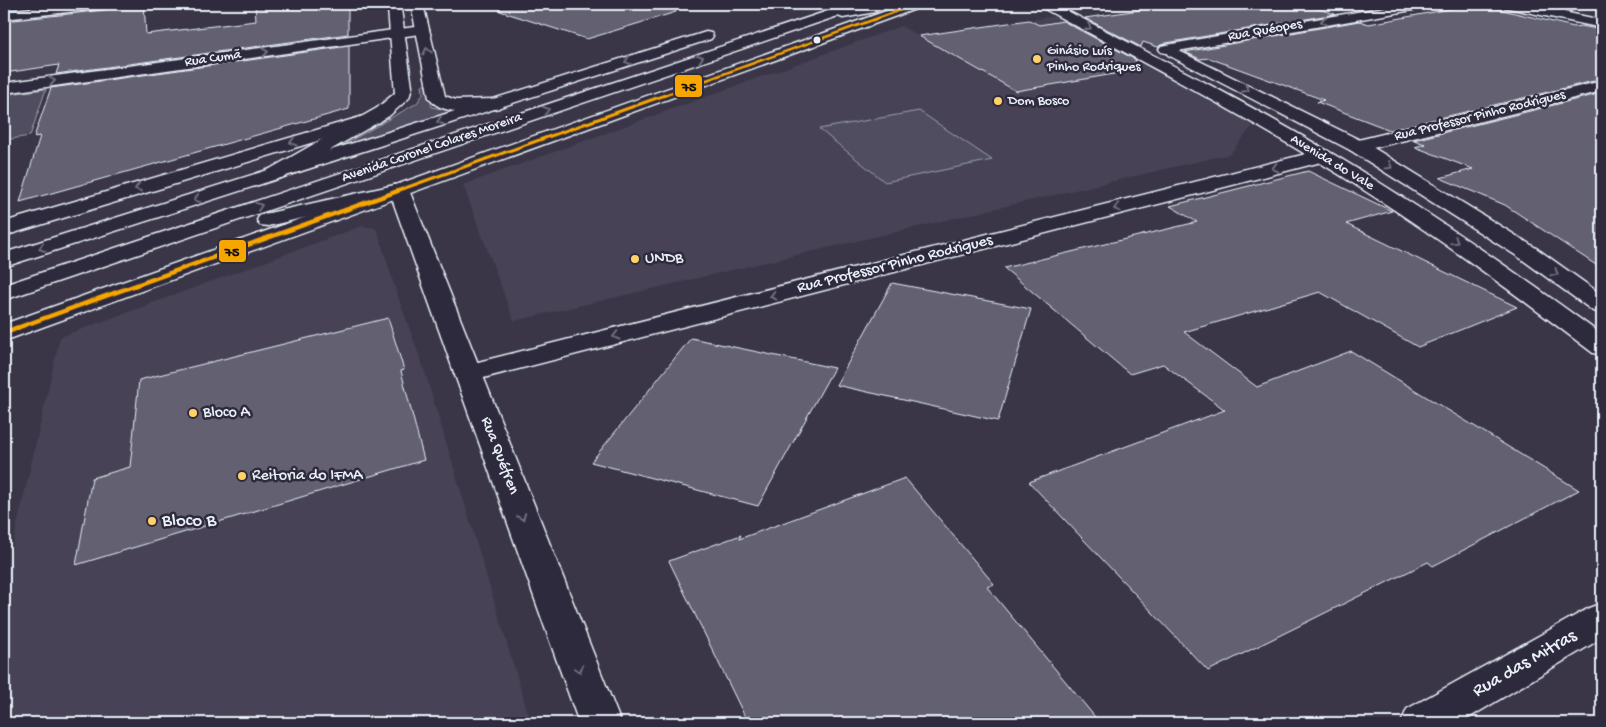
<svg xmlns="http://www.w3.org/2000/svg" width="1606" height="727" font-family="'Gochi Hand',sans-serif">
  <style>
    .built { fill: #464354 }
    .green { fill: #504e5f; stroke: #9ca0ac }
    .building { fill: #636171; stroke: #e8f1f8 }
    .lines { fill: none; stroke-linecap: round; stroke-linejoin: round }
    .minor-casing { stroke: #e8f1f8; stroke-width: 3 }
    .tertiary-casing { stroke: #e8f1f8; stroke-width: 3 }
    .secondary-casing { stroke: #e8f1f8; stroke-width: 3 }
    .primary-casing { stroke: #e8f1f8; stroke-width: 3 }
    .minor { fill: #2f2a3d; fill-rule: evenodd }
    .tertiary { fill: #2f2a3d; fill-rule: evenodd }
    .secondary { fill: #2f2a3d; fill-rule: evenodd }
    .primary { fill: #2f2a3d; fill-rule: evenodd }
    .bus-1-far3-casing { stroke: #2f2a3d; stroke-width: 4.5 }
    .bus-1-far2-casing { stroke: #2f2a3d; stroke-width: 5.5 }
    .bus-1-far1-casing { stroke: #2f2a3d; stroke-width: 8 }
    .bus-1-casing { stroke: #2f2a3d; stroke-width: 9 }
    .bus-1-far3 { stroke: #f7a600; stroke-width: 2.5 }
    .bus-1-far2 { stroke: #f7a600; stroke-width: 3 }
    .bus-1-far1 { stroke: #f7a600; stroke-width: 4.5 }
    .bus-1 { stroke: #f7a600; stroke-width: 5.5 }
    .oneway { stroke: #70707e }
    .bus-dot { fill: #e8f1f8; stroke: #2f2a3d; stroke-width: 2 }
    .poi-dot { fill: #ffd166; stroke: #2f2a3d; stroke-width: 2 }
    .labels { text-anchor: middle; dominant-baseline: central; stroke-width: 5; stroke-linejoin: round; paint-order: stroke }
    .far-street-label { font-size: 14px; fill: #e8f1f8; stroke: #2f2a3d }
    .far-poi-label { font-size: 14px; fill: #e8f1f8; stroke: #2f2a3d; text-anchor: start }
    .poi-label { font-size: 16px; fill: #e8f1f8; stroke: #2f2a3d; text-anchor: start }
    .street-label { font-size: 16px; fill: #e8f1f8; stroke: #2f2a3d }
    .near-poi-label { font-size: 19px; fill: #e8f1f8; stroke: #2f2a3d; text-anchor: start }
    .near-street-label { font-size: 19px; fill: #e8f1f8; stroke: #2f2a3d }
    .line-badge { stroke: #2f2a3d; stroke-width: 2 }
    .pale-badge-label { font-size: 14px; text-anchor: middle; font-weight: bold; fill: #111 }
  </style>
  <rect width="100%" height="100%" fill="#3a3648"/>
  <filter id="ink" filterUnits="userSpaceOnUse"><feTurbulence type="fractalNoise" baseFrequency=".02" numOctaves="2"/><feDisplacementMap in="SourceGraphic" scale="10" xChannelSelector="R" yChannelSelector="G"/><feConvolveMatrix kernelMatrix="1 2 1 2 8 2 1 2 1" color-interpolation-filters="sRGB"/></filter>
  <g filter="url(#ink)">
    <g class="built">
      <path d="M1056,16L1255,123L1230,154L514,321L463,185L901,26L1016,91L1137,70L1029,20Z"/>
      <path d="M362,226L375,228L378,232L395,288L424,369L531,723H4V583L60,337Z"/>
    </g>
    <g class="green">
      <path d="M422,85H426L432,107L452,111L340,147L417,103L423,94Z"/>
      <path d="M46,89L30,136L4,140V95Z"/>
      <path d="M919,111L992,160L885,182L819,129Z"/>
    </g>
    <g class="building">
      <path d="M113,4H144L146,34L256,21L255,4H348V34L56,74L59,65L4,73L5,21L105,10Z"/>
      <path d="M501,4H675L676,12L587,39L500,11Z"/>
      <path d="M1180,4H1302L1335,14L1166,43L1158,47L1143,42L1141,47L1085,18Z"/>
      <path d="M1477,4L1574,27L1581,26L1602,30V79L1390,130L1317,102L1324,100L1209,58L1200,59L1185,52L1359,21L1369,24Z"/>
      <path d="M1029,20L1039,25L1063,21L1136,60L1131,71L1016,91L919,36Z"/>
      <path d="M349,46V109L20,202L40,136L34,137L51,88Z"/>
      <path d="M1602,93V269L1505,205L1440,178L1473,169L1415,147L1425,144L1414,140Z"/>
      <path d="M1308,171L1392,211L1346,224L1517,307L1418,347L1320,292L1184,332L1257,387L1351,351L1579,490L1433,566L1428,562L1208,671L1029,482L1225,410L1163,364L1130,374L1004,268L1197,222L1170,206Z"/>
      <path d="M892,283L1031,309L998,421L836,385Z"/>
      <path d="M388,318L404,370L401,371L424,460L76,565L92,478L130,467L139,380Z"/>
      <path d="M691,338L834,368L758,506L591,462Z"/>
      <path d="M905,478L994,584L987,587L1100,723H748L669,561L741,535L739,539Z"/>
    </g>
    <g class="lines">
      <defs>
        <g id="minor">
          <path d="M72,4H111L105,8L4,19V11Z"/>
          <path d="M1403,4H1430L1424,8L1166,53L1161,52L1159,49L1161,46L1166,45Z"/>
          <path d="M1564,4H1582L1580,7L1550,17L1543,13L1545,10Z"/>
          <path d="M1602,81V91L1357,152L1350,150L1348,146L1350,142Z"/>
          <path d="M1322,150L1329,152L1331,156L1329,160L468,382L458,379L454,373L458,367Z"/>
        </g>
        <g id="tertiary">
          <path d="M422,26L427,27L429,30L427,33L4,93V83Z"/>
          <path d="M374,113L380,114L383,118L380,122L4,236V222Z"/>
          <path d="M399,184L406,186L409,190L621,723H579L389,190L392,186Z"/>
          <path d="M1602,603V638L1460,723H1401L1407,709L1589,608Z"/>
        </g>
        <g id="secondary">
          <path d="M391,4H404L401,9L412,87L409,98L389,116L284,177L277,179L270,177L267,173L270,169L377,108L395,93L388,9Z"/>
          <path d="M411,4H423L445,96L456,100L493,99L499,100L501,104L499,108C480,112 442,117 429,98Z"/>
          <path d="M906,4H923L921,7L4,341V324Z"/>
          <path d="M1039,4H1054C1149,53 1246,102 1338,157C1429,212 1516,272 1602,335V355L1593,353C1505,286 1416,221 1322,164C1230,108 1135,58 1041,7Z"/>
          <path d="M1502,4H1525L1602,20V28L1508,8L1504,7Z"/>
          <path d="M1173,48L1364,142L1536,248L1602,295V313L1593,311L1520,258L1350,150L1168,55L1166,52L1168,49Z"/>
        </g>
        <g id="primary">
          <path d="M849,4H867L866,6L902,4L896,8L843,18L838,16L4,300V285Z"/>
          <path d="M706,32L711,33L713,36L711,39L4,267V253Z"/>
          <path d="M399,184L406,186L409,190L406,194L268,226L260,225L257,220L260,215Z"/>
        </g>
      </defs>
      <use href="#minor" class="minor-casing"/>
      <use href="#tertiary" class="tertiary-casing"/>
      <use href="#secondary" class="secondary-casing"/>
      <use href="#primary" class="primary-casing"/>
      <use href="#minor" class="minor"/>
      <use href="#tertiary" class="tertiary"/>
      <use href="#secondary" class="secondary"/>
      <use href="#primary" class="primary"/>
      <defs>
        <path id="bus-1-far3" d="M693,85L917,4"/>
        <path id="bus-1-far2" d="M394,192L696,84"/>
        <path id="bus-1-far1" d="M14,329L398,191"/>
        <path id="bus-1" d="M4,333L17,328"/>
      </defs>
      <use href="#bus-1-far3" class="bus-1-far3-casing"/>
      <use href="#bus-1-far2" class="bus-1-far2-casing"/>
      <use href="#bus-1-far1" class="bus-1-far1-casing"/>
      <use href="#bus-1" class="bus-1-casing"/>
      <use href="#bus-1-far3" class="bus-1-far3"/>
      <use href="#bus-1-far2" class="bus-1-far2"/>
      <use href="#bus-1-far1" class="bus-1-far1"/>
      <use href="#bus-1" class="bus-1"/>
    </g>
    <defs><path id="oneway-chevron" d="M-2-3.5L2.5 0L-2 3.5" fill="none" stroke-width="1.6" stroke-linecap="round" stroke-linejoin="round" transform="scale(1.25)"/></defs>
    <g class="oneway">
      <use href="#oneway-chevron" transform="translate(1324 21) rotate(170)"/>
      <use href="#oneway-chevron" transform="translate(1088 27) rotate(28)"/>
      <use href="#oneway-chevron" transform="translate(427 51) rotate(-102)"/>
      <use href="#oneway-chevron" transform="translate(265 52) rotate(-8)"/>
      <use href="#oneway-chevron" transform="translate(700 58) rotate(-19)"/>
      <use href="#oneway-chevron" transform="translate(628 61) rotate(162)"/>
      <use href="#oneway-chevron" transform="translate(52 81) rotate(-8)"/>
      <use href="#oneway-chevron" transform="translate(1246 89) rotate(27)"/>
      <use href="#oneway-chevron" transform="translate(546 110) rotate(-19)"/>
      <use href="#oneway-chevron" transform="translate(440 121) rotate(162)"/>
      <use href="#oneway-chevron" transform="translate(293 142) rotate(163)"/>
      <use href="#oneway-chevron" transform="translate(1389 166) rotate(32)"/>
      <use href="#oneway-chevron" transform="translate(1275 168) rotate(166)"/>
      <use href="#oneway-chevron" transform="translate(138 188) rotate(163)"/>
      <use href="#oneway-chevron" transform="translate(197 199) rotate(162)"/>
      <use href="#oneway-chevron" transform="translate(259 206) rotate(-19)"/>
      <use href="#oneway-chevron" transform="translate(1117 208) rotate(166)"/>
      <use href="#oneway-chevron" transform="translate(1455 241) rotate(34)"/>
      <use href="#oneway-chevron" transform="translate(42 248) rotate(162)"/>
      <use href="#oneway-chevron" transform="translate(1555 273) rotate(35)"/>
      <use href="#oneway-chevron" transform="translate(773 296) rotate(166)"/>
      <use href="#oneway-chevron" transform="translate(616 336) rotate(166)"/>
      <use href="#oneway-chevron" transform="translate(522 517) rotate(69)"/>
      <use href="#oneway-chevron" transform="translate(579 669) rotate(69)"/>
    </g>
  </g>
  <circle class="bus-dot" cx="817" cy="40" r="4.5"/>
  <g class="poi-dot">
    <circle cx="1037" cy="59" r="5"/>
    <circle cx="998" cy="101" r="5"/>
    <circle cx="635" cy="259" r="5"/>
    <circle cx="193" cy="413" r="5"/>
    <circle cx="242" cy="476" r="5"/>
    <circle cx="152" cy="521" r="5"/>
  </g>
  <g class="labels">
    <g class="far-street-label">
      <text transform="translate(1265 31) rotate(-10)">Rua Quéopes</text>
      <text transform="translate(213 59) rotate(-8)">Rua Cumã</text>
      <text transform="translate(1480 116) rotate(-14)">Rua Professor Pinho Rodrigues</text>
      <text transform="translate(432 148) rotate(-19)">Avenida Coronel Colares Moreira</text>
      <text transform="translate(1332 163) rotate(31)">Avenida do Vale</text>
    </g>
    <g class="far-poi-label">
      <text x="1047" y="51">Ginásio Luís<tspan x="1047" dy="16">Pinho Rodriques</tspan></text>
      <text x="1008" y="101">Dom Bosco</text>
    </g>
    <g class="poi-label">
      <text x="645" y="259">UNDB</text>
      <text x="203" y="413">Bloco A</text>
      <text x="252" y="476">Reitoria do IFMA</text>
    </g>
    <g class="street-label">
      <text transform="translate(895 265) rotate(-14)">Rua Professor Pinho Rodrigues</text>
      <text transform="translate(499 456) rotate(69)">Rua Quéfren</text>
    </g>
    <g class="near-poi-label">
      <text x="162" y="521">Bloco B</text>
    </g>
    <g class="near-street-label">
      <text transform="translate(1525 664) rotate(-30)">Rua das Mitras</text>
    </g>
  </g>
  <g class="line-badge">
    <rect x="674" y="74" width="29" height="24" rx="5" fill="#f7a600"/>
    <rect x="218" y="239" width="29" height="24" rx="5" fill="#f7a600"/>
  </g>
  <g class="pale-badge-label">
    <text x="689" y="91">75</text>
    <text x="232" y="256">75</text>
  </g>
  <rect width="1606" height="727" fill="none" stroke="#2f2a3d" stroke-width="20"/>
  <rect x="10" y="10" width="1586" height="707" fill="none" stroke="#e8f1f8" stroke-width="2" filter="url(#ink)"/>
</svg>
